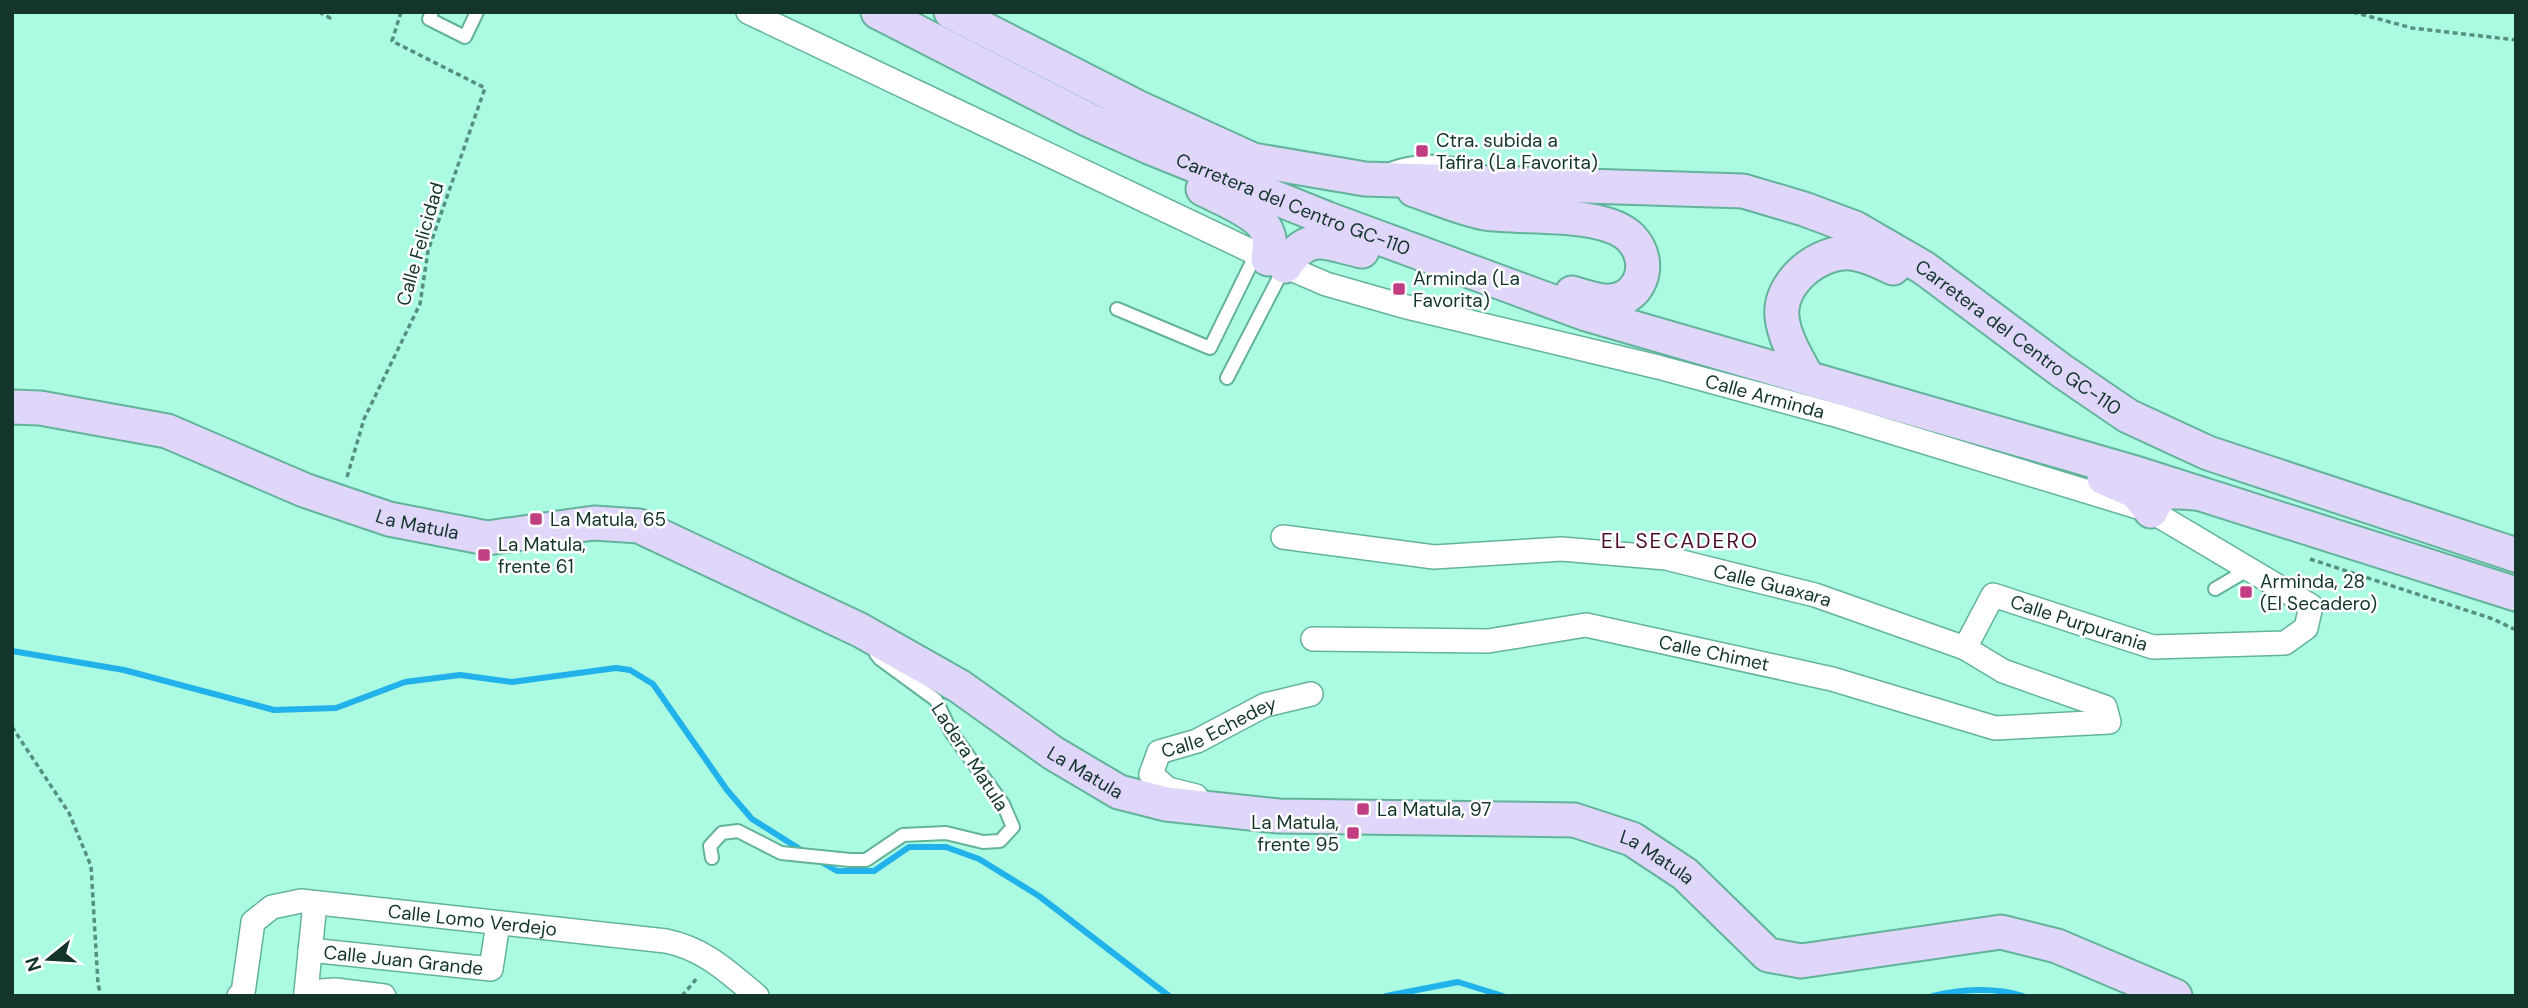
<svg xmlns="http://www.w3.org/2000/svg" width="2528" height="1008" font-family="'DM Sans',sans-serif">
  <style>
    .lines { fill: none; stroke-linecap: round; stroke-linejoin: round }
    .stream { stroke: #21b1eb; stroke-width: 6 }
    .lane-casing { stroke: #63b39b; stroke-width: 16 }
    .street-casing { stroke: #63b39b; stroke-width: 26 }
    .secondary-casing { stroke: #63b39b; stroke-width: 37 }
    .path { stroke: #578f7e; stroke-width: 3.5; stroke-dasharray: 5 3.5; stroke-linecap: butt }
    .lane { stroke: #fff; stroke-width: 12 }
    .street { stroke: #fff; stroke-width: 23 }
    .secondary { stroke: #dfd6fa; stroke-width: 33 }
    .poi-dot { fill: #c23e83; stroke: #fff; stroke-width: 2.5 }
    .labels { text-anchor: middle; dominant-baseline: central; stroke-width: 5; stroke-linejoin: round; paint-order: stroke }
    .poi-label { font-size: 19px; fill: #13352c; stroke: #fff; text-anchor: start }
    .street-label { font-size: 19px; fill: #13352c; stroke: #fff }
    .neighbourhood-label { font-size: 21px; letter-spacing: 2px; fill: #4c0d2f; stroke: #fff }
  </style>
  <rect width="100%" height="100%" fill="#aafbe1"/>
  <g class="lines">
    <g class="stream">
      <path d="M12,651L124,670L274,710L336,708L405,682L460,675L512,682L616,668L630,670L653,684L727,790L752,819L806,853"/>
      <path d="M818,860L837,871H874L909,847H946L979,859L1039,896L1169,996"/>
      <path d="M1386,996L1458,982L1503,996"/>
      <path d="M1933,996C1961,989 1995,987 2023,996"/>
    </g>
    <defs>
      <g id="lane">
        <path d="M432,12L429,19L465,37L477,12"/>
        <path d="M1390,169C1418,158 1450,160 1478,171"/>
        <path d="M1117,309L1210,348L1256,254"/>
        <path d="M1227,378L1285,266"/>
        <path d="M2215,589L2249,569"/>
        <path d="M712,858L710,846L722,833L738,831L781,853L850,860H866L903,835L946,833L983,842L1000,841L1013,827L1003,804L951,732L936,700L880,659L876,654"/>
      </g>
      <g id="street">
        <path id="s1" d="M748,12L1268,259L1326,284L1403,306L1658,367L1839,416L2151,511L2311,606L2306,628L2285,643L2153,647L1993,595L1965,648"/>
        <path id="s2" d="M1283,537L1434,557L1562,549L1666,558L1815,595L1965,648L2003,671L2105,707L2109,722L1995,728L1832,679L1586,625L1488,641L1313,639"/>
        <path id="s3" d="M1196,796L1168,789L1151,774L1159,752L1197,741L1265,705L1311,694"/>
        <path id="s4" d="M310,950L491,969L498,923"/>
        <path d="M306,992L335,990L384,996"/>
        <path id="s5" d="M239,996L243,993L253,922L272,907L301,901L666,941C705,949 728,972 757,996"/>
        <path d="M310,996L306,992L315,903"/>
      </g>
      <g id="secondary">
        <path id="s6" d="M878,12L1089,120L1149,147L1328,219L1586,314L2132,472L2516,594"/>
        <path id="s7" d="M951,12L1137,107L1253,160L1365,179L1743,191L1804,209L1855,228L1924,268L2062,371L2128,416L2208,453L2516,555"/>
        <path d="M1203,189C1220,198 1260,213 1267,232C1271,240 1269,251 1268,259"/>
        <path d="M1414,190C1438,198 1460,208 1485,213C1523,219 1604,210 1631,238C1655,263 1640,304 1604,301C1593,300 1582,296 1572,293"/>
        <path d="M1285,266C1310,229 1327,244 1362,251"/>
        <path d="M1807,377C1797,358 1784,338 1782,317C1778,283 1819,250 1851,253C1864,254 1881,262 1893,268"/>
        <path id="s8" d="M12,407L40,408L167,431L304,490L389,519L487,538L594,523L639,526L860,630L959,686L1053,753L1119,792L1166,804L1278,816L1574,820L1632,839L1685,874L1768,955L1801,961L2001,932L2057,946L2175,996"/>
        <path d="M2104,478L2136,492L2151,511C2162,487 2171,492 2195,493"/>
      </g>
    </defs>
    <use href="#lane" class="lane-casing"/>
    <use href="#street" class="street-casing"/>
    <use href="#secondary" class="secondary-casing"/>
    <g class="path">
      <path d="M319,12L330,18L331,12"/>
      <path d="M2353,12L2412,28L2516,40"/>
      <path d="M347,477L364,419L420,304L428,251L485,88L392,41L401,12"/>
      <path d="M2310,559L2493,619L2516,630"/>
      <path d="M12,727L69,813L91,866L98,984L101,996"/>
      <path d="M682,996L698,977"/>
    </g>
    <use href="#lane" class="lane"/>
    <use href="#street" class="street"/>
    <use href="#secondary" class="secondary"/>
  </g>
  <g class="poi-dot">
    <rect x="1415" y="144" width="14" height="14" rx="3.5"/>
    <rect x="1392" y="282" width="14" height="14" rx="3.5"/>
    <rect x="529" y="512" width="14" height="14" rx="3.5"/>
    <rect x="477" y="548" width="14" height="14" rx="3.5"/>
    <rect x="2239" y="585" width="14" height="14" rx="3.5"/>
    <rect x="1356" y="802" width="14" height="14" rx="3.5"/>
    <rect x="1346" y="826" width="14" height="14" rx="3.5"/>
  </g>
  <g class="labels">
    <g class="poi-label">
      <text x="1436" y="140">Ctra. subida a<tspan x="1436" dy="22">Tafira (La Favorita)</tspan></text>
      <text x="1413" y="278">Arminda (La<tspan x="1413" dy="22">Favorita)</tspan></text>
      <text x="550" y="519">La Matula, 65</text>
      <text x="498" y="544">La Matula,<tspan x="498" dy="22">frente 61</tspan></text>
      <text x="2260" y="581">Arminda, 28<tspan x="2260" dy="22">(El Secadero)</tspan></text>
      <text x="1377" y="809">La Matula, 97</text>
      <text x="1339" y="822" text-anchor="end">La Matula,<tspan x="1339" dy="22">frente 95</tspan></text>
    </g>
    <g class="street-label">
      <text stroke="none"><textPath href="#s6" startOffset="458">Carretera del Centro GC-110</textPath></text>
      <text transform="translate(420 244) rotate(-74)">Calle Felicidad</text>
      <text stroke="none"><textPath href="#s7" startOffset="1143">Carretera del Centro GC-110</textPath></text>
      <text stroke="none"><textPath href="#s1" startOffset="1092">Calle Arminda</textPath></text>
      <text stroke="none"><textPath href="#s8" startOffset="425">La Matula</textPath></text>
      <text stroke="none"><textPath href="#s2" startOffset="495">Calle Guaxara</textPath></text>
      <text transform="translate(2079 623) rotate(18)">Calle Purpurania</text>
      <text transform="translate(1714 653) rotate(12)">Calle Chimet</text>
      <text stroke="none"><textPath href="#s3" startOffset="140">Calle Echedey</textPath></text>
      <text transform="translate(970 757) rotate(57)">Ladera Matula</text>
      <text stroke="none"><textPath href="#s8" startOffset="1160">La Matula</textPath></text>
      <text stroke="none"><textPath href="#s8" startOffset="1748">La Matula</textPath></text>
      <text stroke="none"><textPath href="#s5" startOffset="303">Calle Lomo Verdejo</textPath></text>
      <text stroke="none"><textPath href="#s4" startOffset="94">Calle Juan Grande</textPath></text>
    </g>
    <g class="neighbourhood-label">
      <text x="1680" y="541">EL SECADERO</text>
    </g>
  </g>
  <rect width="2528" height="1008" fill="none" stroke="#13352c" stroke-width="28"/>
  <g transform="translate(49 959) rotate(252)" stroke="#ffffff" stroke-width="5" paint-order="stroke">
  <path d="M0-5L12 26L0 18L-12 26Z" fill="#13352c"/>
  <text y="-10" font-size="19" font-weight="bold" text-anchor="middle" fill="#13352c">N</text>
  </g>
</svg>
